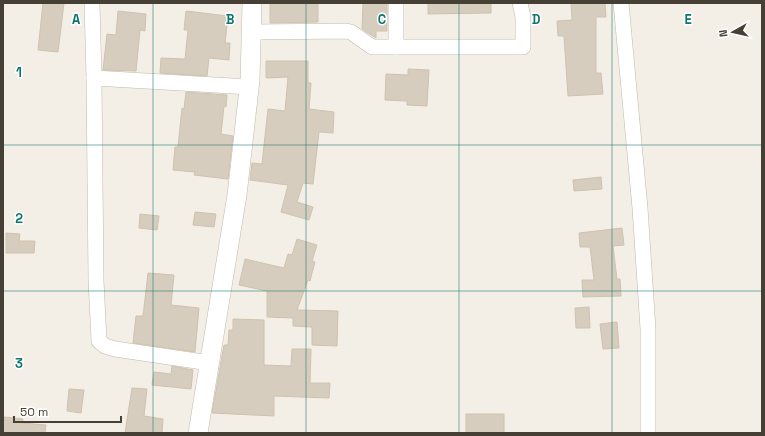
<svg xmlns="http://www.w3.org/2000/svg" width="765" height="436" font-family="'Space Grotesk',sans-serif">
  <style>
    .building { fill: #d7cdbe; stroke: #cfc2ae }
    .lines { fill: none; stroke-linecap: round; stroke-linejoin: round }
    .minor-casing { stroke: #c1b9ab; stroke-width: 16 }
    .tertiary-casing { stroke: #c1b9ab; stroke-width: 20 }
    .minor { stroke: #fff; stroke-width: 15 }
    .tertiary { stroke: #fff; stroke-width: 19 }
    .grid { fill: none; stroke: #0f766e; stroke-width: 1; stroke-opacity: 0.55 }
    .grid-label { font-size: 13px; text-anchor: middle; font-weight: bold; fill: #0f766e; stroke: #fff; stroke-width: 3; stroke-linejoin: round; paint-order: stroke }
  </style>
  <rect width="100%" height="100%" fill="#f3efe6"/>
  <g class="building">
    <path d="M43,3H64L58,52L38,50Z"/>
    <path d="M270,3H318V22L270,23Z"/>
    <path d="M363,3H387V31H376V38L362,29Z"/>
    <path d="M428,3H491V13L428,14Z"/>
    <path d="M571,3H605L606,17H596V73H601L603,94L568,96L564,36H558L557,21L572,20Z"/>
    <path d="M118,11L146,14L145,31L140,30L136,71L103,70L107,34L116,35Z"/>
    <path d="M186,11L228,16L225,43H230L229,60L209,58L207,76L160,73L161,58L185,59L188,30H184Z"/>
    <path d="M266,61H308V83H311L309,109L334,112L333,133L319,132L313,184L303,183L297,202L313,207L309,220L281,212L288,185L250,180L252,163L262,164L268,109L285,111L288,77L266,78Z"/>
    <path d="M408,69L429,70L427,106L407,105V101L385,100L386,74L408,75Z"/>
    <path d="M186,92L227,95L226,107L224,106L221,134L233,136L228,179L194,175L195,172L173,170L175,147H178L182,108L184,109Z"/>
    <path d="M601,177L602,189L574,191L573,180Z"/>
    <path d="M195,212L216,214L214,227L193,225Z"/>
    <path d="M140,214L159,216L157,230L139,228Z"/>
    <path d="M622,228L624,245L613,246L617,279H620L621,296L583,297L582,280H594L590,247H580L579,233Z"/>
    <path d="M6,233L20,234L19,241H35L34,253H6Z"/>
    <path d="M297,239L317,245L312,261L315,262L310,281L308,280L297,310L338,311L337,346L312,345V327L293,326V318L267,317V291L239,285L245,259L284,268L288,254L292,255Z"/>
    <path d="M148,273L174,275L171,305L199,308L195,352L133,343L136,316H143Z"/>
    <path d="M589,307L590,328H576L575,308Z"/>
    <path d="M233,319L264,320V365L291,366L292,349H311L310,383H330L329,398L274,396V416L212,413L224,345H228L229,330H233Z"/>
    <path d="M617,322L619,348L603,349L600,324Z"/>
    <path d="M172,366L193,370L191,389L152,385L154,372L171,374Z"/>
    <path d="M132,388L147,389L144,416L163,419L162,433H125Z"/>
    <path d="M69,389L84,390L81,413L67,411Z"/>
    <rect x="466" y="414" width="38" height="19"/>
    <path d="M4,417L23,419L22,423L46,425L45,433H3Z"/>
  </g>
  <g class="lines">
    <defs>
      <g id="minor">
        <path d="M92,3L94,78"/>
        <path d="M396,3V47"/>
        <path d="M621,3L640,208L648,329V433"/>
        <path d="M251,32L346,31L351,32L372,47H523V17L520,3"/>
        <path d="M210,363L115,349L105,346L99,341L96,280L94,78L250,87"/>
      </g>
      <path id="tertiary" d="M198,433L237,195L250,80L252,3"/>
    </defs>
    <use href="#minor" class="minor-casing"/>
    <use href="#tertiary" class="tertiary-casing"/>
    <use href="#minor" class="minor"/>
    <use href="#tertiary" class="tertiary"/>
  </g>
  <path class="grid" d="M153,3V433M306,3V433M459,3V433M612,3V433M3,145H762M3,291H762"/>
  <g class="grid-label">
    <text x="76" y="24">A</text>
    <text x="230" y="24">B</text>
    <text x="382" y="24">C</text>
    <text x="536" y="24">D</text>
    <text x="688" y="24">E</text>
    <text x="19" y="77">1</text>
    <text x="19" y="223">2</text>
    <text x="19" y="368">3</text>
  </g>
  <rect width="765" height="436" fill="none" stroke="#453f35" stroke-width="8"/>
  <g transform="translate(733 32) rotate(262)" stroke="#ffffff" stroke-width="3" paint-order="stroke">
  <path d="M0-3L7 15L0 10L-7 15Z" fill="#453f35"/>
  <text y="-6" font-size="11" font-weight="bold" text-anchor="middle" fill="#453f35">N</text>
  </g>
  <path d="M14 416v6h107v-6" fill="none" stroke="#453f35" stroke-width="2"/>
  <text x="20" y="416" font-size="12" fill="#453f35" stroke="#ffffff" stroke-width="3" paint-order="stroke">50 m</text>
</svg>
